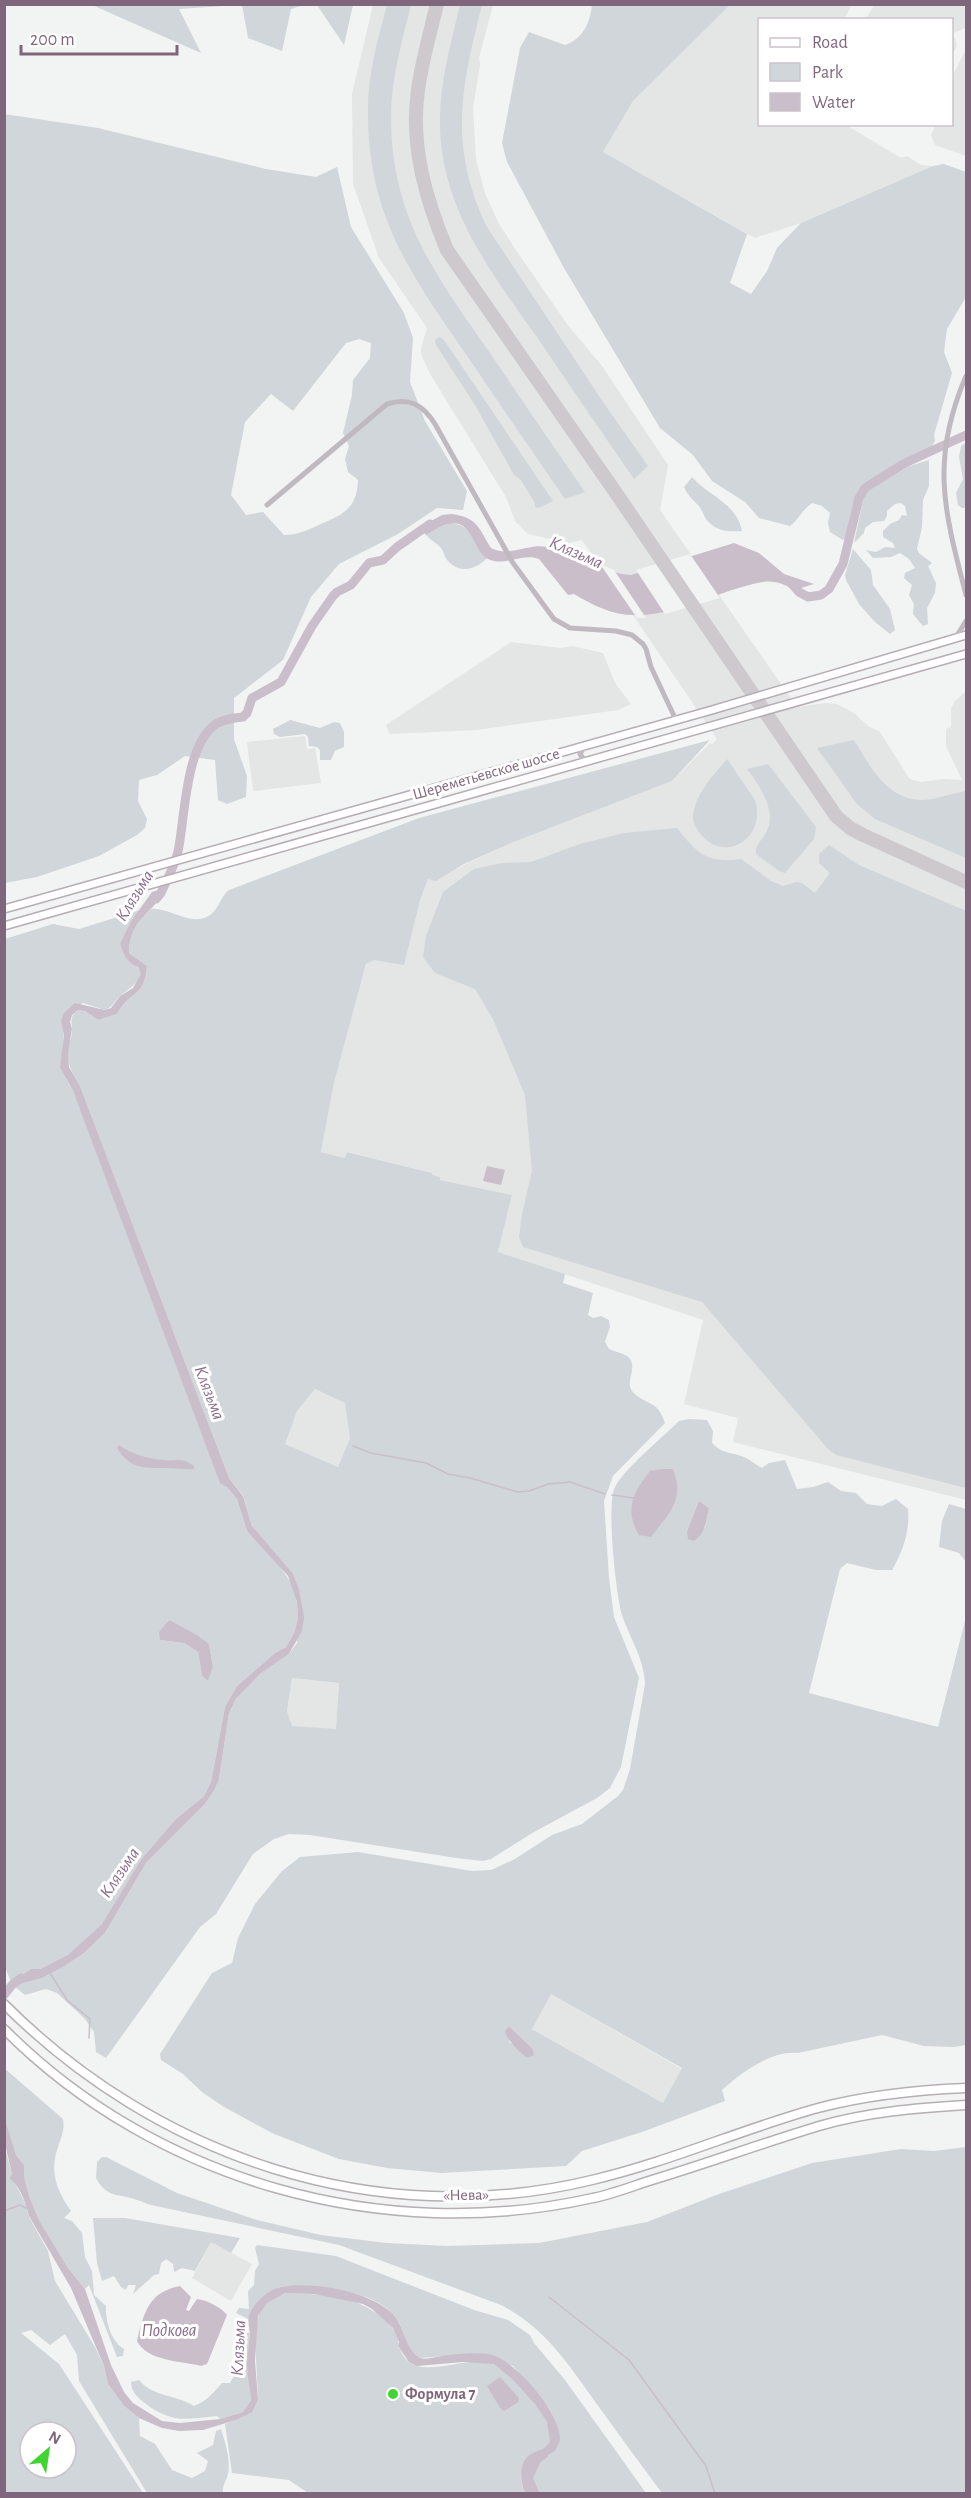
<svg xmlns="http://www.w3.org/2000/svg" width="971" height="2498" font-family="'Alegreya Sans',sans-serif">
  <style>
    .built { fill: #e4e5e5 }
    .green { fill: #d0d6d9; fill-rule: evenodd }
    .water { fill: #cabecb }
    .pier { fill: #f1f4f3 }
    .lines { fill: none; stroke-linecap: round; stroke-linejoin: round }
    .stream { stroke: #cabecb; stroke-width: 1.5 }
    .river { stroke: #cabecb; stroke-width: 9 }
    .taxiway { stroke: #cdc9cd; stroke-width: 14 }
    .major-casing { stroke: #b6adb5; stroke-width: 10 }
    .highway-casing { stroke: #b6afb5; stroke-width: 11 }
    .minor { stroke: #c1b9c0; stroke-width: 5 }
    .major { stroke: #fff; stroke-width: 7 }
    .highway { stroke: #fff; stroke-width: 8 }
    .poi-dot { fill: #40d531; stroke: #fff; stroke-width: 2 }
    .labels { text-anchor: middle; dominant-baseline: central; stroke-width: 6; stroke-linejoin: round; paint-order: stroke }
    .street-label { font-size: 16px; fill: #80667d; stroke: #fff }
    .poi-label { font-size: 16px; font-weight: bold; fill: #80667d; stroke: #fff; text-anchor: start }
    .water-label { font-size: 18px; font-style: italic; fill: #896c8a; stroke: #fff }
  </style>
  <rect width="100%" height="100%" fill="#f1f4f3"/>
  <g class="built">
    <path d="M852,4L844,19L760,20V124L846,125L901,158L907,156L921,165L933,166L801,223L755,238L603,152L633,101L730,5Z"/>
    <path d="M373,5H493L479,58L480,65L473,108L476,159L485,193L498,222L514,247L567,324L602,366L668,465L660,510L797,707L826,703L837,704L854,713L868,726L880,732L909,778L913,780L921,782L944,779L962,780L946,746V729L951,727V708L955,701L966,691V1500L733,1442L738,1418L684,1404L703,1320L498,1252L512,1195L440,1180L432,1175V1173L348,1152L346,1158L321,1152L334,1083L366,964L373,960L420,900L428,879L451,871L511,843L672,781L710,743L712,744L717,739L582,540L568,543L528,534L515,521L506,497L430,374L421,354V348L427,328L379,258L353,184L352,94Z"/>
    <path d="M874,5H966V28L953,33L957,45L952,56V20L866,19Z"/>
    <path d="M966,49V156L935,145L931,135L936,125L952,124V77Z"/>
    <path d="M511,642L561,648L572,646L603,653L615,683L631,704L618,710L476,730L390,734L386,725Z"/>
    <path d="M305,736L307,749L315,748L321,783L253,791L247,742Z"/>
    <path d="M315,1389L346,1403L350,1438L338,1467L285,1444L297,1411Z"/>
    <path d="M292,1678L339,1683L336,1730L291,1726L287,1711Z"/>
    <path d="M551,1994L682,2069L663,2103L531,2028Z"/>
    <path d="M211,2242L252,2264L231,2301L192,2278Z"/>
  </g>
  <g class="green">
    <path d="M92,5H238L179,9L201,53Z"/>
    <path d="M242,5V4L304,5L291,9L282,51L248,38Z"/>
    <path d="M317,5H353L344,45Z"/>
    <path d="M387,5H411C402,41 391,79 391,117C391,218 437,277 492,356C523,402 554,447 585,492L565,499C533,453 501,406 470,360C414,279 369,220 368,116C367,78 377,41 387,5Z"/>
    <path d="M460,5H482C461,88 448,146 487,227L603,402L648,466L634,479C602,433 570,386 539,340C496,279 449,220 441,143C436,95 449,51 460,5Z"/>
    <path d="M592,5H730L633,101L603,152L747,234L730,283L751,294L767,271L777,248L801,223L933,166L944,164L966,172V297L947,329L944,352L952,373L934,435L935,441L929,452C912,455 901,463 888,472C881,477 873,478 867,483C851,495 850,520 846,538L843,540L830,532L828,523L830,513L822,506L812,503C802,510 799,519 790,526L759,518L745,502L712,481L693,455L660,428L564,268L507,162L502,143L520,48L529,32L565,45C583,39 590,23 592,5Z"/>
    <path d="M4,114L98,128L266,169L316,177L337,167L351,227L404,313L413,338L410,382L425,421L467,491L463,510L437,508L398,534L339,564L311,597L283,660L234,698V739L247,776L246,797L227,804L218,800L215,760L185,756L157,775L139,780L138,801L147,819L145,828L137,835L99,856L37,877L5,883ZM359,339L371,343L370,358L353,380L352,395L343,433L349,446L345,459L348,472L358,480C357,508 344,514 321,524C308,530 298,535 284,535L263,512L246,515L231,495L245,422L271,394L293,411L346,343Z"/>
    <path d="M439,337L444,340L553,501L538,508L535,507V503L521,480L514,475L475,405L436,345L435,340Z"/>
    <path d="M966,443V508H962L958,505L956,493L963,479L959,457L961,446Z"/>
    <path d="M929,460V486L923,500L922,527L917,549L919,553L932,563L928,566L936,583L935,593L927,608L928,624L923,626L913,614L914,604L909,595L912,585L904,578L905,573L915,568L909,559L900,553L891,557L873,558L866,550L876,552L885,547L895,548L893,543L883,537V531L890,524L899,520L902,515L907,516L905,506L901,503L895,504L887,511V516L884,521L873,522L865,528L864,533L854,543L865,491L906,467Z"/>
    <path d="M692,477C709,496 737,504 742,531C727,532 715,531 706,519C703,514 702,510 699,506C692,499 688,496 684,487Z"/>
    <path d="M451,523C478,527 470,545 487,558C476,570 460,574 448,561C444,557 444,552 441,548C437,543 430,540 426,535L437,528Z"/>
    <path d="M853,549L871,570L873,585L890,609L895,630L890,634L874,621L859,604L846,580L845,575Z"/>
    <path d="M290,720L320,728L334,722L340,723L344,732V747L335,751L331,760H320V750L317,747L309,746L308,737L305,734L280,737L274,734L273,729Z"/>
    <path d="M710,740L672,781L511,843L462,865L436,881L428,879L420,900L404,965L374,960L366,964L334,1083L321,1152L345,1158L347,1152L432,1173V1175L440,1177V1180L512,1195L498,1252L565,1274L563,1283L593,1293L588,1315L593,1318L601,1316L609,1320L610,1327L605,1342L609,1349C615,1352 626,1353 630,1359C637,1370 625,1381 632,1391C638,1399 648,1401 656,1407C660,1411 663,1417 665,1423L613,1476L604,1501L609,1578L614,1617L639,1678L621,1767L610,1788L597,1798L534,1832L491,1859L483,1861L456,1858L310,1835L289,1834L274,1839L253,1854L216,1914L200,1927L106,2058L96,2052L94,2032L85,2019L57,1993L46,1989L25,1995L14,1986L42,1978L65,1966L84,1953L105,1933L146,1863L204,1805L219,1779L229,1713L236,1699L260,1674L289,1654L297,1643L299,1590L252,1526L243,1495L229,1478L80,1086C73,1074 67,1065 68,1050C69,1044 72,1037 72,1031C72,1021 69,1017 78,1010L85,1011L98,1020L117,1014C129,991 145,998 147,966L129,953C129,933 137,921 151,909C170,907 191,928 210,915C219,909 220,897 229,890L419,818ZM315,1389L345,1403L350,1438L338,1467L285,1444L297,1411ZM292,1678L339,1683L336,1729L292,1726L287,1711Z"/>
    <path d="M854,740C870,766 886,799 921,800C935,800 953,793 966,791V858L875,819L857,804L817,748Z"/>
    <path d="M727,759L755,800C767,838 724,866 699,832C694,825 691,818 694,810C698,791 715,773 727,759Z"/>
    <path d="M768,764L816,827L814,839L785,873L779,871L756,854C755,845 761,841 766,833C778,812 760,786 747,769Z"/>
    <path d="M677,828C697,853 707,864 741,859L771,881L783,886L796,882L802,883L815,893L830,873L819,863V854L829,845L859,865L966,911V1488L836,1455L828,1449L702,1302L523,1247L519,1237L522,1214L532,1171L525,1095L493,1019L475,989L435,973L423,957L426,936L443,892L474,869L502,863L531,862L580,844L624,833Z"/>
    <path d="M140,910L131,921L120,943L142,974C134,987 131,987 120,996C114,1001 113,1007 105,1010L83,1003L61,1021C69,1048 54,1063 73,1091L227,1487L237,1499L247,1531L273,1557L292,1584L297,1602L298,1618L294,1633L286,1647L275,1653L237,1686L225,1707L211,1782L204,1796L176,1819L166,1832L102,1924L69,1955L40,1969H31L11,1982L5,1967V939L53,924L79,929ZM168,1620L209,1644L213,1667L208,1681L202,1676L198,1652L184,1643L160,1640Z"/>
    <path d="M689,1419L707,1420L713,1431L712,1443C722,1454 732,1452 744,1457C751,1460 756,1465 762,1468L769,1463L785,1460L797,1489L813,1487L828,1482L841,1491L856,1493L867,1504L882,1506L896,1499L908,1509C910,1531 903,1551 892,1570H876L847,1563L840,1569L809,1693L938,1727L966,1617V2045L954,2047L924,2046L882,2035L798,2053C770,2051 742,2072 722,2090L725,2101L642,2132L582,2151L566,2166L441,2173L387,2168L339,2159L274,2134L224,2107L202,2092L183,2074L161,2060L160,2054L212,1973L232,1963L238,1938L255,1904L282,1871L300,1857L358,1852L472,1871L491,1870L515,1859L552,1835L582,1824L618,1796L623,1790L630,1769L645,1684C644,1658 630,1639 622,1615C616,1595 606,1504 615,1487C624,1469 663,1437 679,1421ZM699,1501L709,1508L705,1528L687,1531ZM551,1994L682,2068L663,2103L532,2029ZM511,2028L532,2048L527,2058L520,2048L509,2042Z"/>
    <path d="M949,1504L966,1509V1562L959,1553L939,1547L942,1521Z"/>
    <path d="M4,2068L63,2119C65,2131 61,2137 58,2147C49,2172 57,2191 71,2211L64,2218L72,2221L82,2233L85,2257L92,2271L94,2295L106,2306C105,2320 111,2342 124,2349L123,2356L117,2357L89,2285L85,2289L68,2268L39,2220L29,2196L24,2176V2165L16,2155L6,2127Z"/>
    <path d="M4,2144L12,2174L9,2178L14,2181L26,2205L29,2217L48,2251L55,2281L95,2347L104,2366L108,2384L124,2406L139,2418L140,2436L155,2444L172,2470L192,2478L205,2471L208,2461L197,2453L213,2445L216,2431L221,2429C225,2442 231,2460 228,2474C226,2482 222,2485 223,2493H147L79,2381L77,2355L65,2334L50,2345L31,2330L21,2333L59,2364L143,2493H5ZM30,2432H66V2468H30Z"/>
    <path d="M966,2147V2494L662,2493C641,2465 620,2436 599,2407C569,2366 547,2329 501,2305L339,2245L151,2205C146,2204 142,2201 137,2200C119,2193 107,2199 96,2178L97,2162L102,2157H106L177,2193L257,2220L321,2235L387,2243L448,2246L539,2243L647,2222L716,2195L812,2163L901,2149L934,2151Z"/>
    <path d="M93,2218H125L240,2238L231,2253L211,2242L195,2271L182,2268L174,2272L173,2264L166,2259L161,2263L159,2274L154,2275L133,2294L136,2285H128L126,2290L121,2287L114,2276L102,2281L97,2263Z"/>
    <path d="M257,2245L336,2256L474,2310L508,2320L530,2335L534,2343L565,2380L646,2493H534C526,2478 529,2462 546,2457L558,2427L549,2408L513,2366L472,2354L420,2358C405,2349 405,2328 394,2315C371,2288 312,2285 279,2287L250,2313L248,2319L236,2313L239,2308L249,2309L248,2291L254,2285L255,2271L259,2264L255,2248Z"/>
    <path d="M286,2293C321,2294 360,2295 387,2322C393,2328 400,2337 398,2346C401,2351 404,2358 408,2361C427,2378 470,2354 494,2364C504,2369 514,2381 521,2389C531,2398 541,2409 547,2422C551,2431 553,2445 543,2450C540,2451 536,2451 534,2453C519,2460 519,2480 525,2493H308L289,2480L232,2473L225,2424L236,2420L258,2399C258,2377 251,2326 262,2308C267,2300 277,2296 286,2293Z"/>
    <path d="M244,2331L250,2333L247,2364L251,2400L243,2412L220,2419L217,2416C186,2419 173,2424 146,2404C138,2398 131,2392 131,2382L139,2380C154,2398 176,2394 194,2406C207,2401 213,2393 222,2383H230L234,2376C254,2368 243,2353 235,2341L237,2334Z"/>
  </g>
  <g class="water">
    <path d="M452,514C478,518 478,527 491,548C503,555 519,549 532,547C538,545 549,547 556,548C584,552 602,574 631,575L734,543L759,553L784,574L814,584L801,588L797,593C789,585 774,580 763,582C721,589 681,615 638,615C614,616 594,606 574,594L568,595L539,559C526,553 507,564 494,561C466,556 479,499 426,535L420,527L442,515Z"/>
    <path d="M168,887C154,913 129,918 129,953L147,966C145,998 129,991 117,1014L98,1020L85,1011L78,1010L72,1015L70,1022L72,1029L68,1053L69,1067L80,1086L229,1478L243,1496L252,1526L293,1574L299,1590L304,1617L302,1631L289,1654L260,1674L236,1699L229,1713L219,1779L214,1790L204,1805L146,1863L105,1933L84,1953L65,1966L42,1978L14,1986L11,1982L31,1969H40L68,1955L102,1924L141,1860L176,1819L204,1796L211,1782L225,1707L237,1686L275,1653L286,1647L294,1633L298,1618L297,1602L288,1576L247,1531L237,1499L227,1487L220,1483L73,1091L60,1067L64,1036L61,1021L64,1013L75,1003L105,1010L111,1008L120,996L133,988L141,974L138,967C127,963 123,954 120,943L131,921L152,892Z"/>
    <path d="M487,1166L505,1170L501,1185L483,1181Z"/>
    <path d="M119,1445C133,1455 146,1458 163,1460C178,1462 180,1456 194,1466V1469C185,1470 177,1468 169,1468C147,1468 130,1470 117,1448Z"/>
    <path d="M662,1469H673C685,1501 669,1513 651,1537L639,1535C624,1510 633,1492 650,1471Z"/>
    <path d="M699,1501L709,1508C706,1521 706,1533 694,1541L688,1539L687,1531Z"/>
    <path d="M169,1620L197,1635L209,1644L213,1667L208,1681L202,1676L198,1652L184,1643L160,1640L159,1632Z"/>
    <path d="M508,2027L511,2028L532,2048L534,2055L527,2058C520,2052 507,2040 505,2032Z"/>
    <path d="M4,2117L16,2155L24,2165V2176L29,2196L39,2220L68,2268L85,2289L111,2365L124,2392L133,2403L162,2421L180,2423L220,2419L243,2412L251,2400C250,2388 247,2375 247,2363C247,2354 249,2345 250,2335C250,2328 246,2320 250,2313C255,2302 269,2289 281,2287C313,2281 367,2291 391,2312C405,2325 404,2348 420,2358C428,2360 435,2357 442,2356C452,2354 478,2352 488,2354C513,2357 560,2412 560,2438C560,2442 557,2446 555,2451C549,2455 543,2456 537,2460C526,2467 529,2484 534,2493H525C520,2481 518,2462 531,2454C539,2449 545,2451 550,2441L547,2422L535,2404L511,2378L494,2364L463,2362L417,2366L409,2362L398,2346L399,2342L393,2328L372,2309L363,2304L314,2294L285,2293L267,2303L258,2316L255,2361L258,2399L252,2412L236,2420L203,2430L179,2431L162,2428L139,2418L124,2406L108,2384L104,2366L71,2288L29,2216C26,2204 20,2185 9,2178L12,2174L5,2144Z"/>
    <path d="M180,2286L191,2297L186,2310L189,2311L197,2299C207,2300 221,2307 227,2315L207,2364L201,2366C181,2361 147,2361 137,2341C144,2313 148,2292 180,2286Z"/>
    <path d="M500,2377L519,2398L518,2402L504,2411L500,2408L487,2386Z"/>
  </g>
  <g class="pier">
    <path d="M690,554L720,598L665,614L636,570Z"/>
    <path d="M600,564L614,570L646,618H637Z"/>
  </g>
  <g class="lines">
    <g class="stream">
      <path d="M353,1446L371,1453L426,1463L448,1474L470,1478L518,1492L529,1491L548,1484L570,1482L605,1494"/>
      <path d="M612,1495L634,1498"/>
      <path d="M50,1973L67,2000L90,2019L89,2038"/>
      <path d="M4,2211L20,2205L26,2208"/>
      <path d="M549,2297L629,2360L706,2466L715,2494"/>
    </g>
    <g class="river">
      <path d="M790,582L799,592L808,597L821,595L829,589L843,564L859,498L865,488L903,464L966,435"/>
      <path d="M156,899L161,893C167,879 177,862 179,846C185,814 186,744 216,724C225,719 233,718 243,717L247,713L252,698L281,682L312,626L333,596L337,592L351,585L369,563L383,560L397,547L430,524"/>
      <path d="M4,1995L12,1985L21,1978"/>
      <path d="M535,2494L528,2478L537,2459L544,2454"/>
    </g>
    <path class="taxiway" d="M437,4C430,33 422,61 418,90C410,146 426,200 447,250L616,493L836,816L850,828L863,835L966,882"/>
    <defs>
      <g id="major">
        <path d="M4,909L712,710L966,635"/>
        <path d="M4,926L966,654"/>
      </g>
      <g id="highway">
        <path d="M4,2004C158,2158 377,2232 592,2180C669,2162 742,2129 818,2108C867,2095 917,2090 966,2088"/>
        <path d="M4,2029C156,2182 384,2245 593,2198C613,2194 633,2186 652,2180C708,2163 763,2143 819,2126C867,2112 917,2108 966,2105"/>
      </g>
    </defs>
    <use href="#major" class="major-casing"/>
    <use href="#highway" class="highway-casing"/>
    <g class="minor">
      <path d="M966,376C930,460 944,510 966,595"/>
      <path d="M267,505L387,404C410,397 423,405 435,424L513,563L554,619L570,628L616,631L632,635L643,644L646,649L651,667L676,720"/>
      <path d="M956,637L966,621"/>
      <path d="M584,747L580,754L584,760L589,761"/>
    </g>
    <use href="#major" class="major"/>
    <use href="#highway" class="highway"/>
  </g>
  <circle class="poi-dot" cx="393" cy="2394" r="6"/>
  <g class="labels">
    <g class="street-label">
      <text transform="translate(486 774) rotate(-16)">Шереметьевское шоссе</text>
      <text transform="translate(466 2195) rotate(-1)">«Нева»</text>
    </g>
    <g class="poi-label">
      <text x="405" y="2394">Формула 7</text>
    </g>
    <g class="water-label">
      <text transform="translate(576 553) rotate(24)">Клязьма</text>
      <text transform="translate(135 896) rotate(-58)">Клязьма</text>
      <text transform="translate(209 1393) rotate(69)">Клязьма</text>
      <text transform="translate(120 1873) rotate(-56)">Клязьма</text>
      <text x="169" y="2331">Подкова</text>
      <text transform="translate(239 2348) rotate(-87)">Клязьма</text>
    </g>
  </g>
  <rect width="971" height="2498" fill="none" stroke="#80667d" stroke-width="12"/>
  <rect x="758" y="18" width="195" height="108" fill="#ffffff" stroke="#ccc2cb" stroke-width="1.5"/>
  <rect x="770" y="38" width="30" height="9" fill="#ffffff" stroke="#ccc2cb" stroke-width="1.5"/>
  <text x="812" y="48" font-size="18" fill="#80667d">Road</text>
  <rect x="770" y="63" width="30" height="18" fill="#d0d6d9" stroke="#ccc2cb" stroke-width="1.5"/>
  <text x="812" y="78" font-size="18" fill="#80667d">Park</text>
  <rect x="770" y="93" width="30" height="18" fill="#cabecb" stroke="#ccc2cb" stroke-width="1.5"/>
  <text x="812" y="108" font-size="18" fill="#80667d">Water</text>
  <g transform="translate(48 2450) rotate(29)"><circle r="28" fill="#ffffff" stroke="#ccc2cb" stroke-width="1.5"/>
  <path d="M0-4.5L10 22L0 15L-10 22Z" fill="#40d531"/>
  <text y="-9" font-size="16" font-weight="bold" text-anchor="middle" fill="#80667d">N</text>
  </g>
  <path d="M21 45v9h156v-9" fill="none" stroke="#80667d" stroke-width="3"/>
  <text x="30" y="45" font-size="18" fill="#80667d" stroke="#ffffff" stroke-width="4.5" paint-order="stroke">200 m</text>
</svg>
